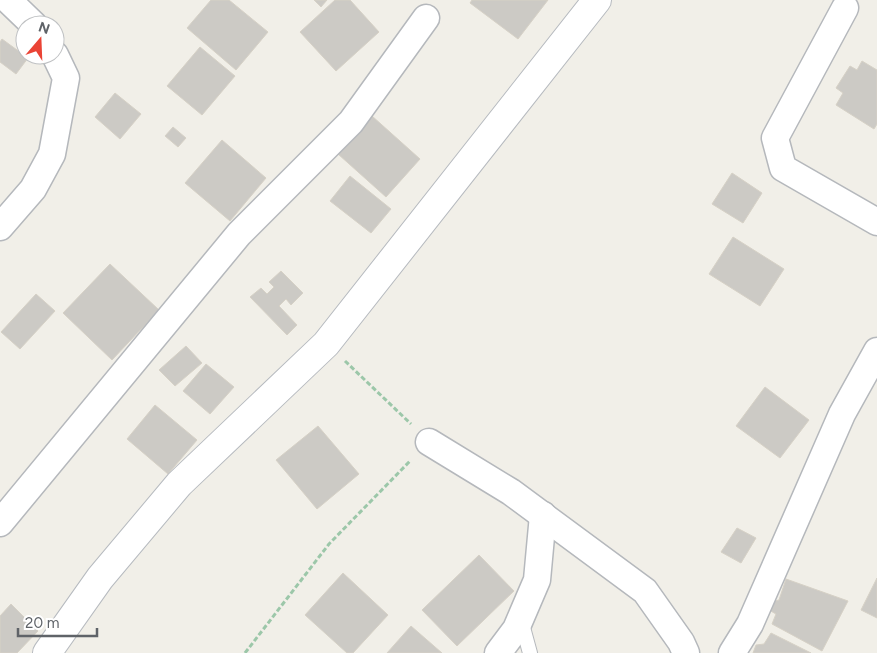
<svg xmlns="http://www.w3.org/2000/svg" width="877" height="653" font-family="Figtree,sans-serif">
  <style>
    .building { fill: #cccac5; stroke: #d6d1c6 }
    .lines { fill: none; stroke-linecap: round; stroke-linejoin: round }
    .service-casing { stroke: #b5b8bc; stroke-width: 16 }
    .minor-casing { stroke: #b5b8bc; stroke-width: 29 }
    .secondary-casing { stroke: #b6babf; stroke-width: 30 }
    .path { stroke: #9cc7a9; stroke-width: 3; stroke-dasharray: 5 2.5; stroke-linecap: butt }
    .service { stroke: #fff; stroke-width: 14 }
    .minor { stroke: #fff; stroke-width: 26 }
    .secondary { stroke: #fff; stroke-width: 28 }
  </style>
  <rect width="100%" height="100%" fill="#f1efe8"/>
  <g class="building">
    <path d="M211,0H229L268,32L236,70L187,28Z"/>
    <path d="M314,0H327L321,7Z"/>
    <path d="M335,0H350L379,32L336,71L300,32Z"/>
    <path d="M472,0H548L518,39L470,3Z"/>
    <path d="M2,39L28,58L16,74L0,62V42Z"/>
    <path d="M200,47L235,76L202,115L167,86Z"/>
    <path d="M862,61L877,70V124L874,129L836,105L843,93L836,88L850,66L857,70Z"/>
    <path d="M115,93L141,114L120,139L95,117Z"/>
    <path d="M372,116L420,159L386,197L338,154Z"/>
    <path d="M173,127L186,138L178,147L165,136Z"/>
    <path d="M222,140L266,178L230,221L185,183Z"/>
    <path d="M732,173L762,193L743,223L712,204Z"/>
    <path d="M350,176L391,209L371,233L330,201Z"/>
    <path d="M733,237L784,269L760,306L709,274Z"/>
    <path d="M110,264L159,310L112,360L63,313Z"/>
    <path d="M281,271L303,293L291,305L286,299L279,306L297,325L287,335L250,297L261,288L267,294L274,287L269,282Z"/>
    <path d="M36,294L55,311L20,349L1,332Z"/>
    <path d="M186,346L202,363L175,386L159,370Z"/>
    <path d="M206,364L234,387L210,414L183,391Z"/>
    <path d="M765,387L809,420L780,458L736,426Z"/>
    <path d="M155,405L197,440L168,474L127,439Z"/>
    <path d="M318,426L359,474L317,509L276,460Z"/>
    <path d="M737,528L756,538L741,563L721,552Z"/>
    <path d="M479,555L514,591L457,646L422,610Z"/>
    <path d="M343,573L388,615L353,653H347L305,615Z"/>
    <path d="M877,578V618L861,610Z"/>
    <path d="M786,579L848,601L822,651L772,624L776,614L769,610L771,602L779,600Z"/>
    <path d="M11,604L38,631L17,653H0V616Z"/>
    <path d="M411,626L442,653H387Z"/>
    <path d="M771,633L811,653H753L756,645L764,644Z"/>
  </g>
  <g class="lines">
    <defs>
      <path id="service" d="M521,620L530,653"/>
      <g id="minor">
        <path d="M8,0L34,25"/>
        <path d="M845,8L775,138L783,168L877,222"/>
        <path d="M0,227L33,189L52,154L66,78L55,55"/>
        <path d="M429,442L511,492L645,591L681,642L686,653"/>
        <path d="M0,523L239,234L351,122L426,18"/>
        <path d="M498,653L516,629L537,580L543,515"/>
        <path d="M732,653L750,624L842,414L877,351"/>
      </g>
      <path id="secondary" d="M47,653L100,578L179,484L326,344L597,0"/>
    </defs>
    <use href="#service" class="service-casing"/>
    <use href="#minor" class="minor-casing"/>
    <use href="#secondary" class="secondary-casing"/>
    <g class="path">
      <path d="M345,361L411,424"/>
      <path d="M245,653L329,544L411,460"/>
    </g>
    <use href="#service" class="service"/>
    <use href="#minor" class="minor"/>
    <use href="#secondary" class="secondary"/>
  </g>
  <g transform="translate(40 40) rotate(19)"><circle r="24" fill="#ffffff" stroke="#bfc1c3"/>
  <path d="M0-4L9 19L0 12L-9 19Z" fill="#ea4335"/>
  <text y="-8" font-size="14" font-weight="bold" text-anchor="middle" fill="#5f6368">N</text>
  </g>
  <path d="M18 628v8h79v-8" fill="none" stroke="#5f6368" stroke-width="2.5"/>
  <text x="25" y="628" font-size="15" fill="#5f6368" stroke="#ffffff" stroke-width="4" paint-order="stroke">20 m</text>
</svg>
